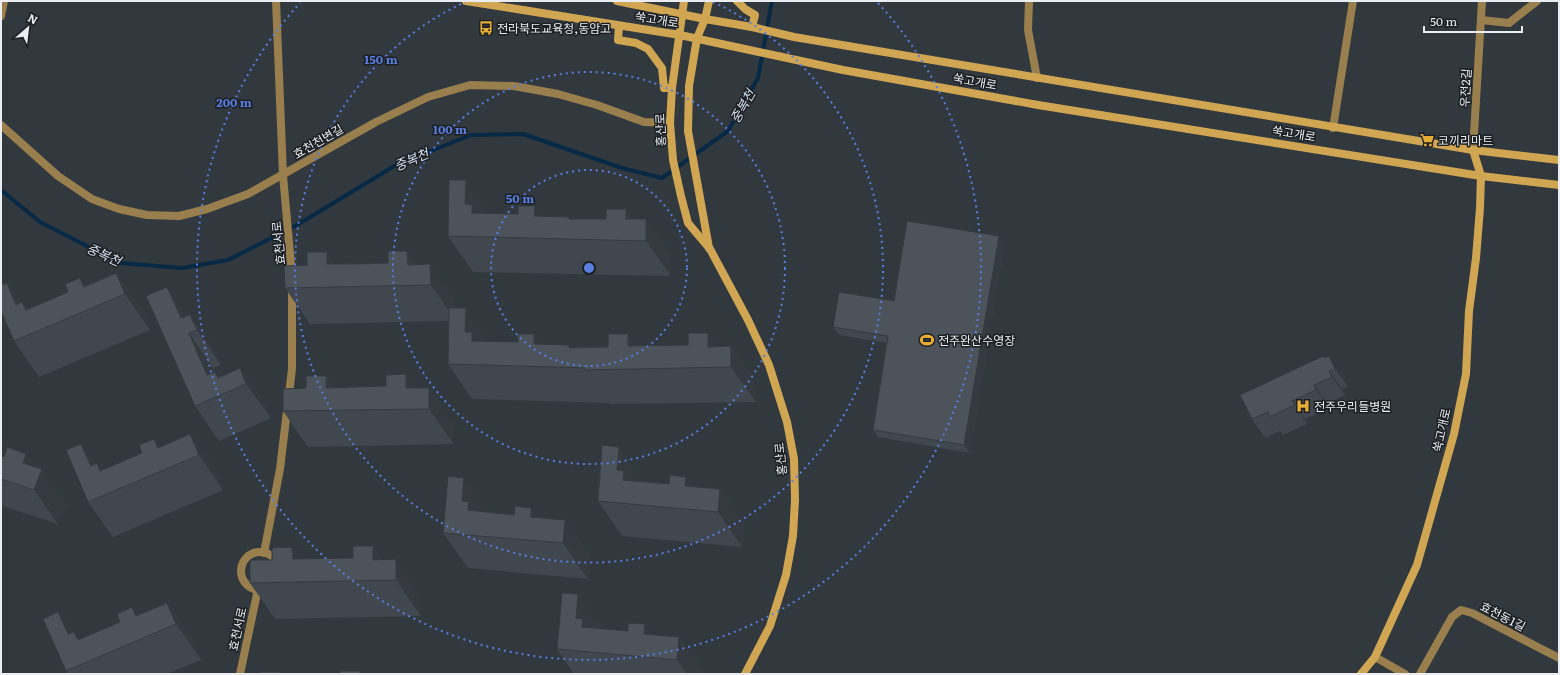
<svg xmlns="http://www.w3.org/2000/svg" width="1560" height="675" font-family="Literata,'Noto Sans KR',serif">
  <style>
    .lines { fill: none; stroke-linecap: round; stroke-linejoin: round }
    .stream { stroke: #072945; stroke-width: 4 }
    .street { stroke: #997f4d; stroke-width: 8 }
    .secondary { stroke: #d1a653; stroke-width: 8 }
    .wall { fill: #41474e }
    .shaded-wall { fill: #353a40 }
    .building { fill: #4c535b; stroke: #353a40 }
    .ring { fill: none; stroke: #5a7ee0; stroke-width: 2; stroke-dasharray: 2 4 }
    .labels { text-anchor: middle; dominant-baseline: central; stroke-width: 3; stroke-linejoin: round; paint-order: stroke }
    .street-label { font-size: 12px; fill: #eaeef3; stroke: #1c1f22 }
    .poi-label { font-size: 12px; fill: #eaeef3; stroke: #1c1f22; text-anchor: start }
    .water-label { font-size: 13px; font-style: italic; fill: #d5e4f4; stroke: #1c1f22 }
    .centre { fill: #5a7ee0; stroke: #1c1f22; stroke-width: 2 }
    .ring-label { font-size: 12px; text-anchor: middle; font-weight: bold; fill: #5a7ee0; stroke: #1c1f22; stroke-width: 3; stroke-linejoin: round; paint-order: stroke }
  </style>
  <rect width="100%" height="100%" fill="#31383e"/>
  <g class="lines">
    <path class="stream" d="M1,190L40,222L120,263L182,268L228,260L297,225L396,165L471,135L523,134L622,168L662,178L728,131L758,78L772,1"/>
    <g class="street">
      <path d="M276,1L283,175L292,276"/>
      <path d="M1029,1L1028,30L1037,78"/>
      <path d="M1,16L4,1"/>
      <path d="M1481,20L1509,23L1537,1"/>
      <path d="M1,125L58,176L92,199L119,209L147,215L179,216L207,209L248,194L376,122L428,97L470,85L514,86L558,94L597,105L644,122L670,123"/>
      <path d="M1333,128L1353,1"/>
      <path d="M1473,150L1482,1"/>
      <circle cx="260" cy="571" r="19"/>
      <path d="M264,553L280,469L292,369V287"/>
      <path d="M1375,657L1405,674"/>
      <path d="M240,674L258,589"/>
      <path d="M1420,674L1452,617L1461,610L1472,613L1559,658"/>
    </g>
    <g class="secondary">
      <path d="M466,1L680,35L843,70L1038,105L1481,176L1559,185"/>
      <path d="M617,1L705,19L752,27L794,37L1473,150L1559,160"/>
      <path d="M684,1L672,88L670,123L673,160L681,196L688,223L710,249L748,320L769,365L787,422L794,459L795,500L793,536L786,575L770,626L745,674"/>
      <path d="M709,1L705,19L697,38L689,86L688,131L709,248"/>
      <path d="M737,1L745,9L755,15L752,27"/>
      <path d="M619,26L618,40L636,43L648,49L662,68L664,88H672"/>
      <path d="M1361,674L1375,657L1417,565L1454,434L1466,374L1469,311L1476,258L1480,208L1481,176L1473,150"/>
    </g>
  </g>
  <g class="wall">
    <path d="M626,209L633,219H646L671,254V276L473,272L448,236L489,214L569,217L570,219H606Z"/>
    <path d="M999,236L1004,244L970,453L878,437L873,430L887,343L839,335L833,327L894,301Z"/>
    <path d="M407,251L417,265L430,264L455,300V308L489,341L518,342L534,334L541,344L571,347L688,345L708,333L717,346H731L755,381L756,402L610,404L609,403L472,399L448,364L449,321L310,324L285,288L307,265L327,252L335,264L388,263Z"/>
    <path d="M116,273L141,309L150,330L39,377L14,341L21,303L27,309Z"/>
    <path d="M190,315L214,349L221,365L213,368L215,372L219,377L240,368L264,403L271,418L219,441L195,406L187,316Z"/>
    <path d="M1323,356L1342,374L1348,387L1342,389L1345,395L1327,404L1329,408L1305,419L1307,424L1283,435L1280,431L1265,438L1252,419Z"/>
    <path d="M406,374L415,388L454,423V444L308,447L283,411L306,388L326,376L334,387L386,386Z"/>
    <path d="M190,434L214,469L223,490L113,537L88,502L81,444L95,464L102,470L142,453L154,439L160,447Z"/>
    <path d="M1,456L42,469L66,504L58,524L3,506L1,503Z"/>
    <path d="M643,481L720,489L744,524L742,547L622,536L598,501Z"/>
    <path d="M489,512L565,520L590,556L588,579L468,568L443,533Z"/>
    <path d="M373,546L382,559L421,595V616L275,619L250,583L301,559L353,558Z"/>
    <path d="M578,594L602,629L679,637L703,671V674H574L557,649Z"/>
    <path d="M167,603L192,638L201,660L167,674H68L66,671L58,612L72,632H74L79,639L120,622L132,607L137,615Z"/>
  </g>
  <g class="shaded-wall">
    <path d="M466,180L491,216L488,237L465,204Z"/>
    <path d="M535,206L557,239L534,216Z"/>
    <path d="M626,209L646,237V219L671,254V276L646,241L626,219Z"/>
    <path d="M999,236L1004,244L970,453L964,445Z"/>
    <path d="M407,251L431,284L430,264L455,300L456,321L431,285L408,265Z"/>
    <path d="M327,252L351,287L327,264Z"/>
    <path d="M116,273L141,309L150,330L125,294Z"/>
    <path d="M80,278L99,305L84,287Z"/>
    <path d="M7,283L32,319L16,305Z"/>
    <path d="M167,287L192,322L181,318Z"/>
    <path d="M466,308L490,343L488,366L465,332Z"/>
    <path d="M190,315L214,349L221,365L197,330Z"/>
    <path d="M189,333L213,368L224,393L207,375Z"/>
    <path d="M708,333L731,366V346L755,381L756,402L731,367L708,347Z"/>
    <path d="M534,334L558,368L534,344Z"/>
    <path d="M628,334L652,369L628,346Z"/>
    <path d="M1329,356L1342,374L1348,387L1335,369Z"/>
    <path d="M240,368L264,403L271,418L246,384Z"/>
    <path d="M1329,371L1342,389L1345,395L1332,377Z"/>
    <path d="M406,374L429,407V388L454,423V444L429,409L406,388Z"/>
    <path d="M326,376L350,410L326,388Z"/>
    <path d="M1314,385L1327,404L1329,408L1316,390Z"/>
    <path d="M1292,401L1305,419L1307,424L1295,405Z"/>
    <path d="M190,434L214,469L223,490L199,455Z"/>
    <path d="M154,439L173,466L158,448Z"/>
    <path d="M81,444L100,471L97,463L116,491L91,466Z"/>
    <path d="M619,447L643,481L641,505L617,470Z"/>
    <path d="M26,454L40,474L42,469L66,504L58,524L34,490L23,463Z"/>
    <path d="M686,477L710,511L685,486Z"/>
    <path d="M464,478L490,514L487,537L462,501Z"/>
    <path d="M720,489L744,524L742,547L718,512Z"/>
    <path d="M531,508L556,543L531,517Z"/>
    <path d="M565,520L590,556L588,579L563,543Z"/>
    <path d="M373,546L396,579V559L421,595V616L396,580L373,560Z"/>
    <path d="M292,547L316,582L293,559Z"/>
    <path d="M578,594L602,628L600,653L576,618Z"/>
    <path d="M167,603L192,638L201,660L176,624Z"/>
    <path d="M132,607L151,635L136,616Z"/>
    <path d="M58,612L83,648L68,634Z"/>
    <path d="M645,624L669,658L644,634Z"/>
    <path d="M74,632L93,659L78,640Z"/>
    <path d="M679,637L703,671V674H687L677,660Z"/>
  </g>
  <g class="building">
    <path d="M449,180H466L465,204L472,205V213L518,214V206H535L534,216L569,217V219H606V209H626V219H646V241L448,236Z"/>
    <path d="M907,221L999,236L964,445L873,430L888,336L833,327L839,292L894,301Z"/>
    <path d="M388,251H407L408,265L430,264L431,285L285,288L284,266L307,265V252H327V264H358L388,263Z"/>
    <path d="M116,273L125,294L14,341L1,311V285L7,283L16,305L22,302L26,310L68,292L65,284L80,278L84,287Z"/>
    <path d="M167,287L181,318L190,315L197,330L189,333L207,375L215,372L218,378L240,368L246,384L195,406L146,296Z"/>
    <path d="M449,308H466L465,332H472V341L518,342V334H534V344L569,345V348L608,347V334H628V346L688,345V333H708V347L731,346V367L585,370V368L448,364Z"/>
    <path d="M1323,356L1324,358L1329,356L1335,369L1329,371L1332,377L1314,385L1316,390L1292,401L1295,405L1270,417L1268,412L1252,419L1240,395Z"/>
    <path d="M406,374V388H429V409L283,411V389L306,388V376H326V388L386,386V375Z"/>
    <path d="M190,434L199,455L88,502L66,450L81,444L91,466L97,463L100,471L142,453L139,445L154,439L158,448Z"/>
    <path d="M602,445L619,447L617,470L624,471L623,480L669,484L670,475L686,477L685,486L720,489L718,512L598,501Z"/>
    <path d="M7,447L26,454L23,463L42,469L34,490L1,479V456L4,457Z"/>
    <path d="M448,476L464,478L462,501L469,502L468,510L514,515L515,506L531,508V517L565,520L563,543L443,533Z"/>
    <path d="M353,546H373V560L396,559V580L250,583V560H272V548L292,547L293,559L353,558Z"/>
    <path d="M562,593L578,594L576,618L583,619L582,627L628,631V623L645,624L644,634L679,637L677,660L557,649Z"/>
    <path d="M167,603L176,624L66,671L43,619L58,612L68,634L74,632L78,640L120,622L117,614L132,607L136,616Z"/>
    <rect x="340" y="671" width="20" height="3"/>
    <rect x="260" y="672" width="20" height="2"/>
  </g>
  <g class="ring">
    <circle cx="589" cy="268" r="98"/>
    <circle cx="589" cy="268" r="196"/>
    <path d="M713 2A294 294 0 1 1 465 2"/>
    <path d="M878 3A392 392 0 1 1 300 3"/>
  </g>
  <defs>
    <symbol id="bus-bare" viewBox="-9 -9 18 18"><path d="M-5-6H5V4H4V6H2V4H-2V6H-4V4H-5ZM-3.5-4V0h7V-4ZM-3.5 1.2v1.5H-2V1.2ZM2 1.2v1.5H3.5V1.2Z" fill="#e5ad35" stroke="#1c1f22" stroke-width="2.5" paint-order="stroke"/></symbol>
    <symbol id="supermarket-bare" viewBox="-9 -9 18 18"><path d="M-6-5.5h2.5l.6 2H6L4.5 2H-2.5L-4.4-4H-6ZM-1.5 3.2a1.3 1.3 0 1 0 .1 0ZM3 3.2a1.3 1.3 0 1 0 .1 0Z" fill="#e5ad35" stroke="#1c1f22" stroke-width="2.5" paint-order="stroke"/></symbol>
    <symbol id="stadium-bare" viewBox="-9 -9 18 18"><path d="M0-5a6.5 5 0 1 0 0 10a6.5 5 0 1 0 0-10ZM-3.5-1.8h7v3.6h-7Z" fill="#e5ad35" stroke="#1c1f22" stroke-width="2.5" paint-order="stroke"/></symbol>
    <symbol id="hospital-bare" viewBox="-9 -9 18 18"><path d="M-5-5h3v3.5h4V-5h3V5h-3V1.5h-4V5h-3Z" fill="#e5ad35" stroke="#1c1f22" stroke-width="2.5" paint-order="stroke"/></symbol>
  </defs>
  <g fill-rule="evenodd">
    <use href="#bus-bare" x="476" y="18" width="20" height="20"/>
    <use href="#supermarket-bare" x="1417" y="130" width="20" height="20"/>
    <use href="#stadium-bare" x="917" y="330" width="20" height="20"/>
    <use href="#hospital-bare" x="1293" y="396" width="20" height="20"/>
  </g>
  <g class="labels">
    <g class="street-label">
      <text transform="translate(657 19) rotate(9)">쑥고개로</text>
      <text transform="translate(975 81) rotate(10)">쑥고개로</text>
      <text transform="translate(1465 88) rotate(-87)">우전2길</text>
      <text transform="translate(660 130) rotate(-92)">홍산로</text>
      <text transform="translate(1294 133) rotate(9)">쑥고개로</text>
      <text transform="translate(318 141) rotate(-30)">효천천변길</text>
      <text transform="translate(278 243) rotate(-96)">효천서로</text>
      <text transform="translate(1441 430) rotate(-77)">쑥고개로</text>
      <text transform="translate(780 459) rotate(-96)">홍산로</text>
      <text transform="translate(1503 616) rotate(27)">효천동1길</text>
      <text transform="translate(237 629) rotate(-78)">효천서로</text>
    </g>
    <g class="poi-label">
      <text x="497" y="28">전라북도교육청,동암고</text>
      <text x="1438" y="140">코끼리마트</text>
      <text x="938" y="340">전주완산수영장</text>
      <text x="1314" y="406">전주우리들병원</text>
    </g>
    <g class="water-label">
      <text transform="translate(742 106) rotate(-61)">중복천</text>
      <text transform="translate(411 159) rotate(-23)">중복천</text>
      <text transform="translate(104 254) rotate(24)">중복천</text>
    </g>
  </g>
  <circle cx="589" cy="268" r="6" class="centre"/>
  <g class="ring-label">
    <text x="381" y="64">150 m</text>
    <text x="234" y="107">200 m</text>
    <text x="450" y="134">100 m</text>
    <text x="520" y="203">50 m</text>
  </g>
  <rect width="1560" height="675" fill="none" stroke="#eaeef3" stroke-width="4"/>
  <g transform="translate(28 28) rotate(28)" stroke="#1c1f22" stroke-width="3" paint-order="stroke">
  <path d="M0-3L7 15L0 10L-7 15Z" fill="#eaeef3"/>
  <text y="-6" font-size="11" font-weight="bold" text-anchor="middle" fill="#eaeef3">N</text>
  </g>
  <path d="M1424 26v6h98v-6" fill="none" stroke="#eaeef3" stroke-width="2"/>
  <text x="1430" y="26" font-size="12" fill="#eaeef3" stroke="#1c1f22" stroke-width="3" paint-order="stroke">50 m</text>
</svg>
